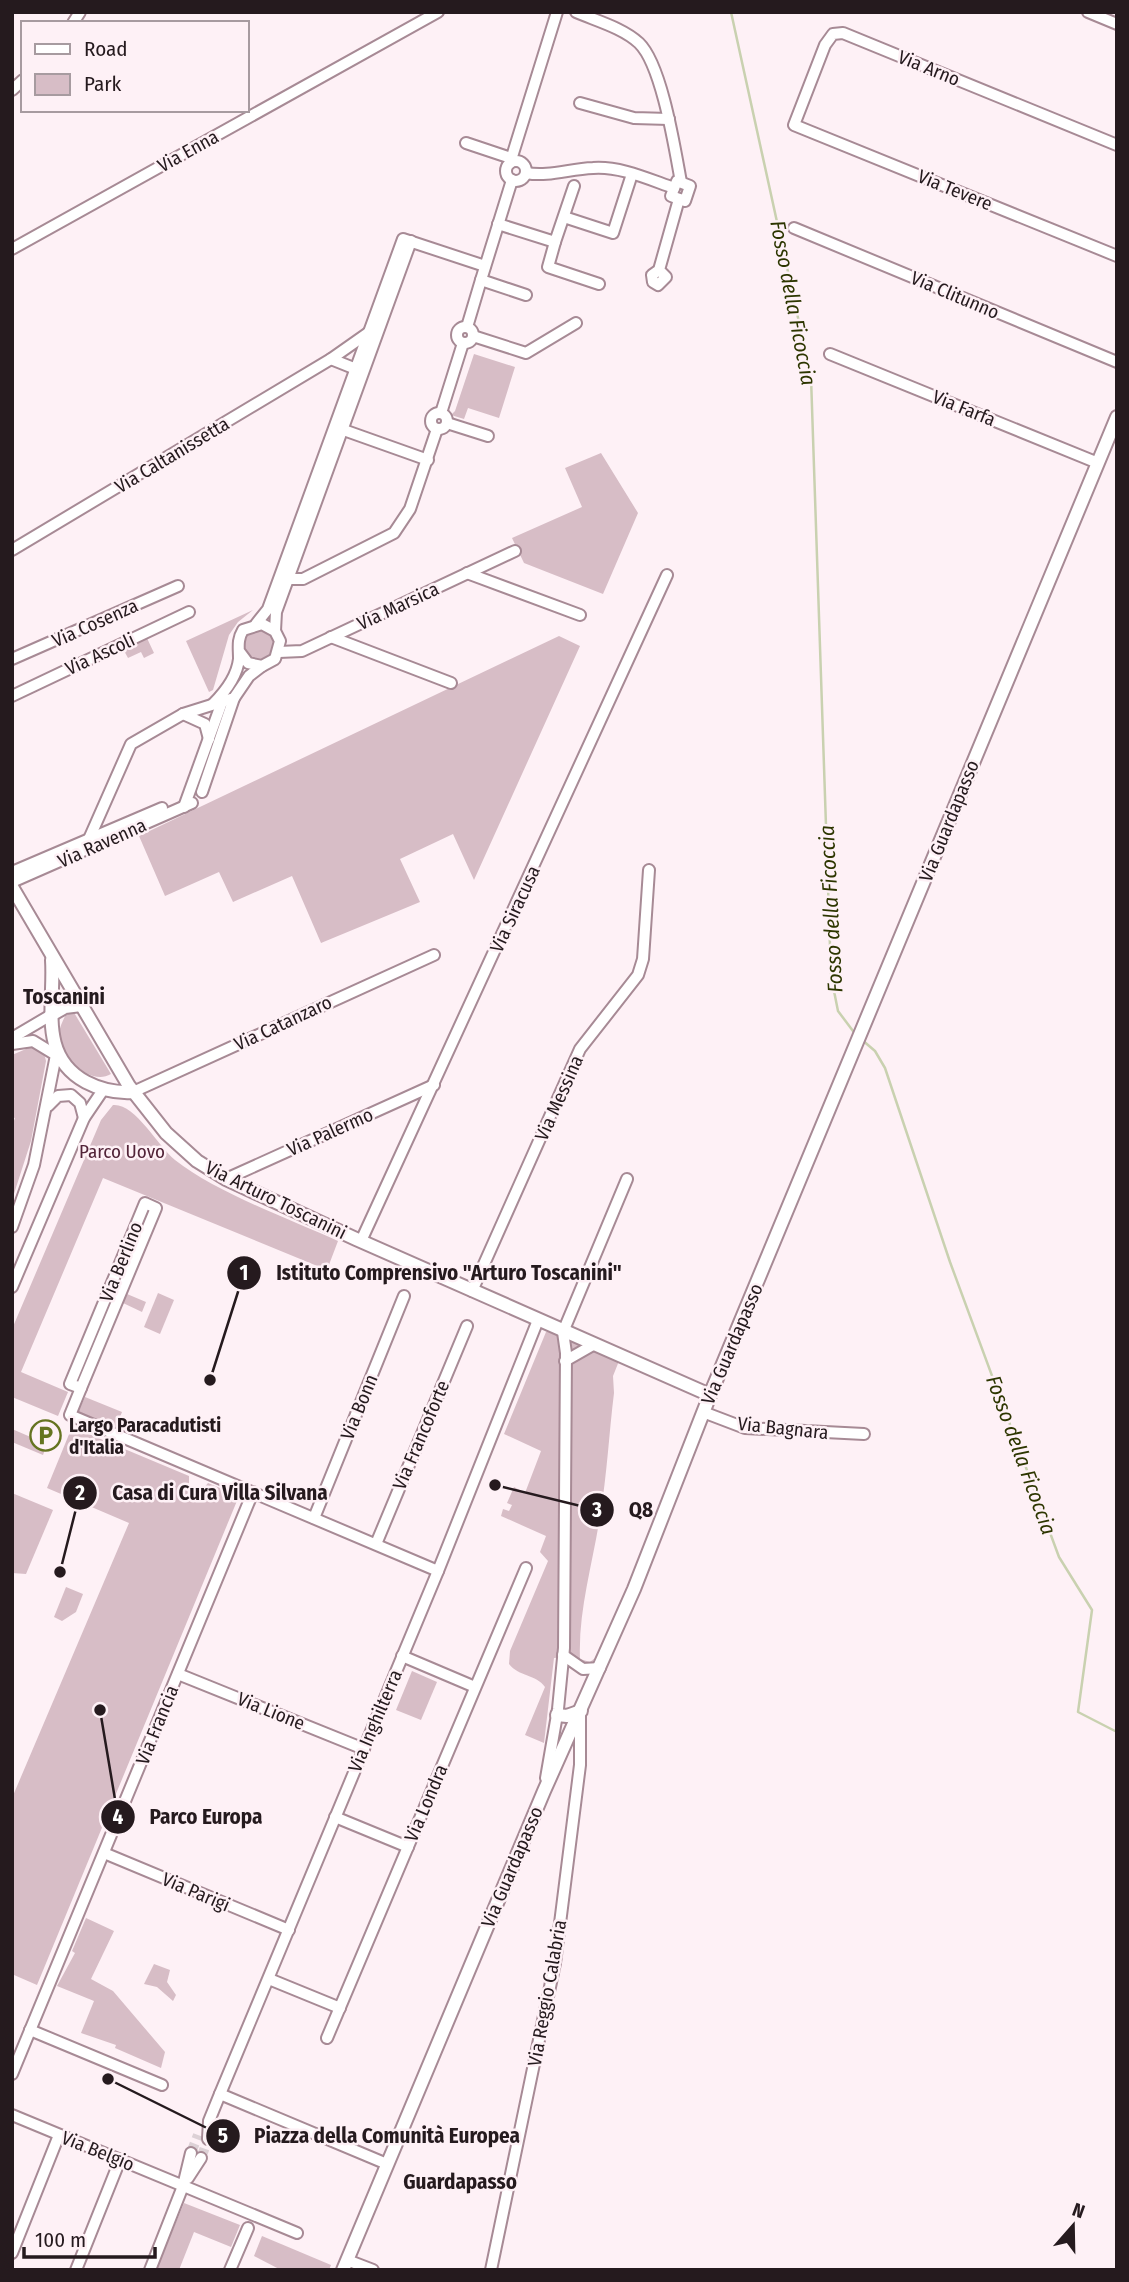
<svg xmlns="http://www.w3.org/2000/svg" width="1129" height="2282" font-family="'Fira Sans Condensed',sans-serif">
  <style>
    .green { fill: #d7bdc6 }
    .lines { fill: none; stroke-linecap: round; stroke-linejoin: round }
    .stream { stroke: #c9d1b0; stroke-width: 2.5 }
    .minor-tunnel { stroke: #ddd1d6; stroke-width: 10; stroke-dasharray: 10 5; stroke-linecap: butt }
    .minor-casing { stroke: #a78a95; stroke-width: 14 }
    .tertiary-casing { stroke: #a78a95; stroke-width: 16 }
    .minor { stroke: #fff; stroke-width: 10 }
    .tertiary { stroke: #fff; stroke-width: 12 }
    .labels { text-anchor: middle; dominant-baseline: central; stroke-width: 5; stroke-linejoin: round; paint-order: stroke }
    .street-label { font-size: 19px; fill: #251a1e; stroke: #fef1f6 }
    .park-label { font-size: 19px; fill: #522338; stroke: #fef1f6 }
    .poi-label { font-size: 19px; font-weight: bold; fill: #251a1e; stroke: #fef1f6; text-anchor: start }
    .water-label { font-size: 21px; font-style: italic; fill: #2d3600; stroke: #fef1f6 }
    .neighbourhood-label { font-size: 21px; font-weight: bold; fill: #251a1e; stroke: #fef1f6 }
    .leader { fill: none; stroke: #251a1e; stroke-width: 2.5 }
    .callout-dot { fill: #251a1e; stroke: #fef1f6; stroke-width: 2.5 }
    .mark-label { font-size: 21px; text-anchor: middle; font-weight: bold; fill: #fff }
    .callout-label { font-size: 21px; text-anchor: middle; font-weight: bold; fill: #251a1e; stroke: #fef1f6; stroke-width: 5; stroke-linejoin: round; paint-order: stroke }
  </style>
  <rect width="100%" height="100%" fill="#fef1f6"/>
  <g class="green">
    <path d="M474,354L515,367L499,418L468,408L464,419L451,415L455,411Z"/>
    <path d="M601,453L638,513L603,594L524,563L512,538L582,507L565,468Z"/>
    <path d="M253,610L238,622L229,635L213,690L209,692L186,641Z"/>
    <circle cx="259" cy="645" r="16"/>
    <path d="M146,636L154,653L144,658L141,652L128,658L122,647Z"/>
    <path d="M559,636L580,646L474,880L453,834L400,859L420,902L321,943L292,876L233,902L219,872L165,896L139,836Z"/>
    <path d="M73,1011L111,1074C90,1086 63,1058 60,1038C58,1030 62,1023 65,1016Z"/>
    <path d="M33,1046L44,1053L46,1061L31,1141L12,1200V1126L15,1118L12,1117V1055Z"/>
    <path d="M113,1105C135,1103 157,1145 175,1160C215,1192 290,1219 338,1241L327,1270L103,1178L21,1372L68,1392L58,1416L12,1397V1329L101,1120Z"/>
    <path d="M158,1293L174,1300L160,1334L144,1327Z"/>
    <path d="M127,1294L146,1302L142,1312L123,1303Z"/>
    <path d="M550,1331L619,1361L613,1376L614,1393C609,1433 607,1475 600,1516C593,1563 578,1610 580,1659L590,1662L595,1658L591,1664C575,1663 574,1656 554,1658L544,1743L525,1735L545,1687C536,1674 519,1677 509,1664L510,1651L548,1561L540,1552L546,1536L501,1516L503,1509L509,1511L512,1505L507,1503L514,1487L525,1493L541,1451L504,1434L546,1332Z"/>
    <path d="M85,1397L122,1412L116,1427L78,1412Z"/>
    <path d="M72,1427L189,1476V1485L193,1490L203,1489L208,1483L239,1496L37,1985L14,1975L12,1979V1798L129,1523L47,1488Z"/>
    <path d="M12,1429L47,1444L43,1455L12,1442Z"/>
    <path d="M12,1493L53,1510L26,1574L12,1573Z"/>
    <path d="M66,1587L83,1594L76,1612L62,1621L54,1617Z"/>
    <path d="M412,1671L437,1682L421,1720L396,1710Z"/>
    <path d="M86,1918L114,1931L91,1979L113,1991L165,2052L161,2068L115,2048L116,2045L81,2033L94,2001L57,1986L75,1953L72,1951Z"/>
    <path d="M154,1964L170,1970L167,1982L176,1995L173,2001L157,1987L144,1984Z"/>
    <path d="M184,2203L240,2225L231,2247L194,2232L179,2270H156Z"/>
    <path d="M262,2236L331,2265L329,2270H281L254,2256Z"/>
  </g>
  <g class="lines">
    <g class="stream">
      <path d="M731,12L811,377L831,976L838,1011L856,1035"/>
      <path d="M861,1039L875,1051L885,1068L950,1262L1059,1557L1092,1610L1078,1712L1117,1732"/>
      <path d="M1117,1902V1989"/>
    </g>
    <g class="minor-tunnel">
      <path d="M191,2153L198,2135"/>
      <path d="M201,2158L208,2139"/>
    </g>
    <defs>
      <g id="minor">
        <path d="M576,12C597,21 623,28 639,43C662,65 675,150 681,182"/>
        <path d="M1088,12L1117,24"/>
        <path d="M73,23L80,12"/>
        <path d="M12,90L23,80"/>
        <path d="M580,103L634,118L669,119"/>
        <path d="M466,143L511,158"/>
        <path d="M1117,145L843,33L833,34L825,45L794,125L1117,256"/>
        <circle cx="516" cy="171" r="10"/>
        <path d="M510,163L557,12"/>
        <path d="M526,173C549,177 569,169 593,168C620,166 648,179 674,188"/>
        <path d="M512,180L481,280L526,295"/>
        <path d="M677,181L690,186L685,201L671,196Z"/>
        <path d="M564,217L613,233L632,174"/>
        <path d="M498,224L555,242L574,186"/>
        <path d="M794,228L1117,362"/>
        <path d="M555,242L548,267L599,284"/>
        <path d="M12,249L438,12"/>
        <path d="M659,270L666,277L658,285L653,282L652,275L659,270L679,199"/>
        <circle cx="465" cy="335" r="8"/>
        <path d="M467,327L481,280"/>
        <path d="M473,336L526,353L576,323"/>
        <path d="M830,354L1098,463"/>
        <path d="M331,359L356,369"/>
        <circle cx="439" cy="421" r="8"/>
        <path d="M441,413L463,343"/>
        <path d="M447,423L488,436"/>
        <path d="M338,428L428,460"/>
        <path d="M12,550L331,359L368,333"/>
        <path d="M467,573L580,615"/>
        <path d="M283,579H303L394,533L410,509L437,429"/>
        <path d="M256,624L268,609L403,239L485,266"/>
        <path d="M275,631L276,612L411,241"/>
        <path d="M331,637L451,683"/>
        <path d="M279,652L302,651L515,551"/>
        <path d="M12,659L178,586"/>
        <path d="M12,696L189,612"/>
        <path d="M213,704C225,692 237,677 239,659C239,647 237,640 243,630L262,624L275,631L280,641L275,659L262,666L248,663L239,651"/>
        <path d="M183,714L205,724L209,739"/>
        <path d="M202,792L234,698"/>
        <path d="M184,807L222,702"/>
        <path d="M89,839L131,744L183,714L234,698L249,676L262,666"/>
        <path d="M12,872L162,808"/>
        <path d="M12,882L192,803"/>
        <path d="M12,1038L51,1015"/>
        <path d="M12,1044L33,1041L56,1055L34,1165L12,1227"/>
        <path d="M133,1092L434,955"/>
        <path d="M48,1106L58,1096L71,1095L80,1103L84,1118"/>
        <path d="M226,1179L434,1085"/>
        <path d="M145,1203L156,1208L81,1388L70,1384Z"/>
        <path d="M361,1241L667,575"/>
        <path d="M12,1287L84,1118L103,1090"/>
        <path d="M472,1291L580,1049L638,975L643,959L649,870"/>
        <path d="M565,1361L593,1345"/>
        <path d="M81,1388L70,1415L438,1571"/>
        <path d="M703,1412L745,1428L864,1434"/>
        <path d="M314,1518L404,1296"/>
        <path d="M376,1544L467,1326"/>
        <path d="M563,1655L583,1669L600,1668"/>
        <path d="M402,1656L475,1687"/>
        <path d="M178,1674L364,1749"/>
        <path d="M546,1778L558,1709L564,1648L566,1353L563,1332L627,1179"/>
        <path d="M335,1817L408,1847"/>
        <path d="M104,1853L289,1930"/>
        <path d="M269,1979L340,2008"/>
        <path d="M30,2030L162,2085"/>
        <path d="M327,2038L526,1568"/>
        <path d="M12,2074L253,1492"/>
        <path d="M220,2094L387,2164"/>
        <path d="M12,2115L297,2233"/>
        <path d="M208,2139L209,2121L220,2094L438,1571L538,1320"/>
        <path d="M188,2178L201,2158"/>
        <path d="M12,2253L59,2135"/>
        <path d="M347,2260L373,2270"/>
        <path d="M76,2270L120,2160"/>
        <path d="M150,2270L183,2186L191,2153"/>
        <path d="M230,2270L248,2228"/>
        <path d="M491,2270L555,1963L580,1765V1714"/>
      </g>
      <g id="tertiary">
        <path d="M12,887L129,1086L166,1133L197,1161L226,1179L356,1239L710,1395"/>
        <path d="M52,960C55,1005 38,1056 86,1082C101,1090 116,1093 133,1092"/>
        <path d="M51,1015L65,1007L81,1005"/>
        <path d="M557,1715L567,1716L581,1711"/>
        <path d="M343,2270L544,1791L634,1589L710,1395L1117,417"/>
      </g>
    </defs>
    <use href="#minor" class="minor-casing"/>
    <use href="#tertiary" class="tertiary-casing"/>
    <use href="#minor" class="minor"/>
    <use href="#tertiary" class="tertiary"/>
  </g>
  <defs>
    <symbol id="parking-ring" viewBox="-11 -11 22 22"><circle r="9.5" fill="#fef1f6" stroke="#657420" stroke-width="1.5"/><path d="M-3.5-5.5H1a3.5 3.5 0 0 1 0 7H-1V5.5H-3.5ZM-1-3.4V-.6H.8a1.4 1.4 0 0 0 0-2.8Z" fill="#657420"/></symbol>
  </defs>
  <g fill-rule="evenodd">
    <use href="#parking-ring" x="28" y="1418" width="35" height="35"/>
  </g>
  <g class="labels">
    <g class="street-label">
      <text transform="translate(929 68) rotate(22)">Via Arno</text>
      <text transform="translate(188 151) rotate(-29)">Via Enna</text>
      <text transform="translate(955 190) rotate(22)">Via Tevere</text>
      <text transform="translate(955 295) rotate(23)">Via Clitunno</text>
      <text transform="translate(964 408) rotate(22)">Via Farfa</text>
      <text transform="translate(172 455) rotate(-31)">Via Caltanissetta</text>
      <text transform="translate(398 606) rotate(-25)">Via Marsica</text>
      <text transform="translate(95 623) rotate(-24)">Via Cosenza</text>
      <text transform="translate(100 654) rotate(-25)">Via Ascoli</text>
      <text transform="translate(949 821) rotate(-68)">Via Guardapasso</text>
      <text transform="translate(102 843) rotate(-24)">Via Ravenna</text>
      <text transform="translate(515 909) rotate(-65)">Via Siracusa</text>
      <text transform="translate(283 1023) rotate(-25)">Via Catanzaro</text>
      <text transform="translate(559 1098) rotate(-66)">Via Messina</text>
      <text transform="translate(330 1132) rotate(-24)">Via Palermo</text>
      <text transform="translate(276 1200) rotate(26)">Via Arturo Toscanini</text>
      <text transform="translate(121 1262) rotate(-68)">Via Berlino</text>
      <text transform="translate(732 1344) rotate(-67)">Via Guardapasso</text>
      <text transform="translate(359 1407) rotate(-68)">Via Bonn</text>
      <text transform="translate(783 1428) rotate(6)">Via Bagnara</text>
      <text transform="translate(421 1435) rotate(-67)">Via Francoforte</text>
      <text transform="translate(271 1711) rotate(22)">Via Lione</text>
      <text transform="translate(375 1721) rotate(-67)">Via Inghilterra</text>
      <text transform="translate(157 1725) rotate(-68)">Via Francia</text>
      <text transform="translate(426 1803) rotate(-67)">Via Londra</text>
      <text transform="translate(512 1867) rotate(-67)">Via Guardapasso</text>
      <text transform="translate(196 1892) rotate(23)">Via Parigi</text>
      <text transform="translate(547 1993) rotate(-80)">Via Reggio Calabria</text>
      <text transform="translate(98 2151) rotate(22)">Via Belgio</text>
    </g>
    <g class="park-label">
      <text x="122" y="1151">Parco Uovo</text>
    </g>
    <g class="poi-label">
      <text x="69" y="1425">Largo Paracadutisti<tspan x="69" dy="22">d'Italia</tspan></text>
    </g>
    <g class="water-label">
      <text transform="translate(793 303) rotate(79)">Fosso della Ficoccia</text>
      <text transform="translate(831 909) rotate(-93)">Fosso della Ficoccia</text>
      <text transform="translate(1021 1455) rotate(70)">Fosso della Ficoccia</text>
    </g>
    <g class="neighbourhood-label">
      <text x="64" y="997">Toscanini</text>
      <text x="460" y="2182">Guardapasso</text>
    </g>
  </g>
  <path class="leader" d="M210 1380L244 1273M60 1572L80 1493M495 1485L597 1510M100 1710L118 1817M108 2079L223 2136"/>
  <g class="callout-dot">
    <circle cx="210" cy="1380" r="7"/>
    <circle cx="60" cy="1572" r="7"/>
    <circle cx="495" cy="1485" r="7"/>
    <circle cx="100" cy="1710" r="7"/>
    <circle cx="108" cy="2079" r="7"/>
    <circle cx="244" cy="1273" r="18"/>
    <circle cx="80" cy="1493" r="18"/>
    <circle cx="597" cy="1510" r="18"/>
    <circle cx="118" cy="1817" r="18"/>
    <circle cx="223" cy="2136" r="18"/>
  </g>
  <g class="mark-label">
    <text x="244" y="1280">1</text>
    <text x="80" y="1500">2</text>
    <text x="597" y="1517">3</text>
    <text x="118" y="1824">4</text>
    <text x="223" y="2143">5</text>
  </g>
  <g class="callout-label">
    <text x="449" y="1280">Istituto Comprensivo "Arturo Toscanini"</text>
    <text x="220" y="1500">Casa di Cura Villa Silvana</text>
    <text x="641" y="1517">Q8</text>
    <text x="206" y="1824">Parco Europa</text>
    <text x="387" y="2143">Piazza della Comunità Europea</text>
  </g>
  <rect width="1129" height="2282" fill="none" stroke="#251a1e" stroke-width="28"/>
  <rect x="21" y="21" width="228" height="91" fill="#fef1f6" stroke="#a79ba0" stroke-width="2"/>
  <rect x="35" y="44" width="35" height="10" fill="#ffffff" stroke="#a79ba0" stroke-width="2"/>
  <text x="84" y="56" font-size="21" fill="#251a1e">Road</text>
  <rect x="35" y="74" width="35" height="21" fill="#d7bdc6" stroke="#a79ba0" stroke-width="2"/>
  <text x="84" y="91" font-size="21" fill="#251a1e">Park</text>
  <g transform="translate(1073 2226) rotate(20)" stroke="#fef1f6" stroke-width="5" paint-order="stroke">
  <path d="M0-5L12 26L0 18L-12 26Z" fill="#251a1e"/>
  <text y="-10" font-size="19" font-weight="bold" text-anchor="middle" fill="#251a1e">N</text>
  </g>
  <path d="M24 2247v10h131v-10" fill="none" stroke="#251a1e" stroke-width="3.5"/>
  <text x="35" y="2247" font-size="21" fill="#251a1e" stroke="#fef1f6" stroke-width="5" paint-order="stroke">100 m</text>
</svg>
